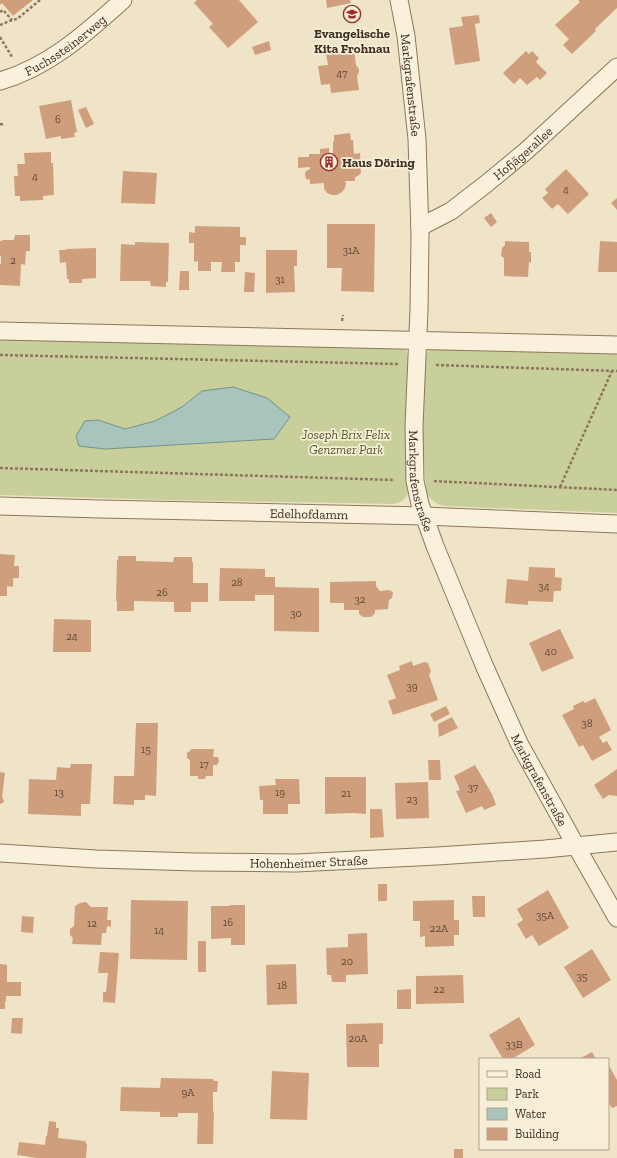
<svg xmlns="http://www.w3.org/2000/svg" width="617" height="1158" font-family="'Zilla Slab',serif">
  <style>
    .green { fill: #c9cf9b; fill-rule: evenodd }
    .water { fill: #a9c4bc; stroke: #6f938a }
    .building { fill: #cf9f7d }
    .lines { fill: none; stroke-linecap: round; stroke-linejoin: round }
    .minor-casing { stroke: #8d765c; stroke-width: 19 }
    .path { stroke: #8d765c; stroke-width: 2.5; stroke-dasharray: 3 2; stroke-linecap: butt }
    .minor { stroke: #faf1dc; stroke-width: 17 }
    .labels { text-anchor: middle; dominant-baseline: central; stroke-width: 3.5; stroke-linejoin: round; paint-order: stroke }
    .number-label { font-size: 11px; fill: #624a37 }
    .poi-label { font-size: 13px; font-weight: bold; fill: #3d2e20; stroke: #f7eed8 }
    .street-label { font-size: 13px; fill: #3d2e20; stroke: #f7eed8 }
    .park-label { font-size: 13px; font-style: italic; fill: #4d5a26; stroke: #f7eed8 }
  </style>
  <rect width="100%" height="100%" fill="#f0e4c8"/>
  <g class="green">
    <path d="M0,335L404,348L407,353L408,360L406,422L409,492C405,500 401,503 393,504L165,500L0,495ZM202,391L290,417L274,439L105,449L79,446L98,420L125,429L155,421L182,407Z"/>
    <path d="M431,348H617V513L444,506L437,504L431,499L427,494L425,476L422,418L425,359L427,352Z"/>
  </g>
  <path class="water" d="M233,387L267,398L290,417L274,439L105,449L79,446L76,436L85,421L98,420L125,429L155,421L182,407L202,391Z"/>
  <g class="building">
    <path d="M0,0H33L13,16L2,3L0,5Z"/>
    <path d="M197,0H239L258,22L228,48L209,27L213,24L194,3Z"/>
    <path d="M326,0H350L351,3L327,8Z"/>
    <path d="M578,0H617V8L595,29L596,31L572,54L563,45L569,39L555,25L580,2Z"/>
    <path d="M479,15L480,23L475,24L480,61L455,65L449,28L463,26L461,17Z"/>
    <path d="M269,41L271,50L255,55L252,47Z"/>
    <path d="M354,50L356,65L359,69V72L357,76L359,90L331,93L330,84L321,85L318,66L328,65L326,54Z"/>
    <path d="M526,51L529,54L532,51L539,58L536,62L547,73L540,80L537,77L527,85L520,78L514,84L503,73Z"/>
    <path d="M71,100L77,132L74,133L75,137L61,139V136L46,139L39,106Z"/>
    <path d="M86,107L94,124L86,128L78,110Z"/>
    <path d="M350,133L351,140H353L354,154L360,153L361,173L358,176L355,177V181H345L346,183L345,188L342,192L337,195H332L327,193L324,189V183L310,184V180L306,179L305,174L306,171L310,169V167L298,168V157H309V154H320V149L329,148V153H333V142L334,141V135Z"/>
    <path d="M51,152V163H53L54,195L43,196V200L20,201V196H15L14,176H18L17,164H25L24,153Z"/>
    <path d="M566,169L589,194L568,214L558,204L552,209L542,198L548,193L545,189Z"/>
    <path d="M123,171L157,173L155,204L121,203Z"/>
    <path d="M617,198V210L611,203Z"/>
    <path d="M491,213L497,222L491,227L484,218Z"/>
    <path d="M327,224H375L374,292L341,291L342,268H327Z"/>
    <path d="M195,226L240,227V237H246V245H240V262H235V272H221L222,262H211V271H198V261L194,262V243H189V232L195,233Z"/>
    <path d="M15,235H30V251H26L25,265L21,264L20,286L0,285V264H1V256H0V241H2V240H14Z"/>
    <path d="M505,241L529,242V252H531V263L529,262L528,277L504,276V258L501,256L502,248L505,245Z"/>
    <path d="M600,241L617,242V272H598Z"/>
    <path d="M135,242L169,243L168,282H166V287L151,286L150,281H120L121,244L135,245Z"/>
    <path d="M96,248V278L82,279V283H69V279H67L66,262L60,263L59,250H66V249Z"/>
    <path d="M266,250H297V266H294L295,292L266,293Z"/>
    <path d="M180,271H189V290H179Z"/>
    <path d="M245,272L255,273L254,292H244Z"/>
    <path d="M0,554L15,555L14,566H19V578H13V587L7,586V596H0Z"/>
    <path d="M118,556H136V561L173,562L174,557H192V562H193V583H208V602H191V612H174V602L134,601V611H117V601H116L117,560H118Z"/>
    <path d="M529,567L555,568V577L562,578L561,591H554L553,602L528,601V605L505,603L507,579L528,581Z"/>
    <path d="M220,568L265,569V577H275V587L319,588V632L274,631V595H255V601H219Z"/>
    <path d="M376,581V586L380,591L389,590L393,592L392,598L389,600L388,609L375,610V613L371,617H363L359,614V610H344V603H330V582Z"/>
    <path d="M54,619L91,620V652H53Z"/>
    <path d="M560,629L574,658L542,672L529,643Z"/>
    <path d="M412,661L413,666L424,662L428,663L431,671L429,675L438,700L393,715L388,701L396,698L387,675L400,670L399,666Z"/>
    <path d="M595,698L611,730L599,737L603,743L607,741L612,750L592,761L583,745L579,747L562,715L574,709L573,706L583,701L585,703Z"/>
    <path d="M446,706L450,714L434,722L430,714Z"/>
    <path d="M452,717L458,728L439,737L438,724Z"/>
    <path d="M136,723H158L156,796L145,795V800H134V805L113,804L114,776H134Z"/>
    <path d="M191,749H214L213,757H218L219,761L217,765H213V776H206L205,779H198V776H190V760L187,758V753L190,751Z"/>
    <path d="M428,760H440L441,780H429Z"/>
    <path d="M71,764H92L90,804H81V816L28,814L29,779L56,780L57,767L70,768Z"/>
    <path d="M475,765L492,794L496,805L484,810L482,806L466,813L456,791L460,790L454,776Z"/>
    <path d="M617,769V796L609,795L603,799L594,785Z"/>
    <path d="M0,772L5,773L2,797L4,801L3,803L0,804Z"/>
    <path d="M325,777H366V814L353,813L325,814Z"/>
    <path d="M275,779H299L300,804H288V814H263V800H260L259,786L276,785Z"/>
    <path d="M428,782L429,818L396,819L395,783Z"/>
    <path d="M370,809H382L384,837L370,838Z"/>
    <rect x="378" y="884" width="9" height="17"/>
    <path d="M548,890L569,928L539,946L532,935L526,939L517,924L523,920L517,909Z"/>
    <path d="M472,896H485V917H473Z"/>
    <path d="M131,900L188,901L187,960L130,959Z"/>
    <path d="M454,900V920H459V935H454V946L425,947V936L420,937V921H413V901Z"/>
    <path d="M86,902L91,907H108L107,920H111V927L107,926L106,933H102L101,945L72,944L73,938L70,935V929L74,926L75,906L80,903Z"/>
    <path d="M230,905H245V945H231V938L211,939V906H230Z"/>
    <path d="M22,916L34,917L33,933L21,932Z"/>
    <path d="M367,933L368,974L346,975V982H332L331,975H327L326,948L348,947V934Z"/>
    <rect x="198" y="941" width="8" height="31"/>
    <path d="M592,949L611,980L583,998L564,967Z"/>
    <path d="M100,952L119,953L115,1003L103,1002V992H106L108,973H98Z"/>
    <path d="M0,964L7,965V982H21V996H6V1001H5V1009H0Z"/>
    <path d="M296,964L297,1004L267,1005L266,965Z"/>
    <path d="M463,975L464,1003L416,1004V976Z"/>
    <path d="M411,989V1009H397V990Z"/>
    <path d="M519,1017L535,1045L512,1059H503L489,1035Z"/>
    <path d="M12,1018H23L22,1034L11,1033Z"/>
    <path d="M383,1023V1044H379V1067H347L346,1024Z"/>
    <path d="M592,1052L596,1059H579Z"/>
    <path d="M608,1064L617,1080V1106L612,1108L608,1102Z"/>
    <path d="M272,1071L309,1073L307,1120L270,1119Z"/>
    <path d="M161,1078L213,1079L214,1081H218L217,1092H213V1111L214,1112L213,1144H197L198,1113H178V1117H160V1112L120,1111L121,1087L160,1088Z"/>
    <path d="M49,1121L56,1122V1128H59L58,1138L85,1141L87,1145L86,1158H37L17,1155L19,1142L45,1145L46,1136H47Z"/>
    <rect x="454" y="1149" width="9" height="9"/>
  </g>
  <g class="lines">
    <defs>
      <g id="minor">
        <path id="s1" d="M399,0L406,36L417,139L420,234L419,310L414,426L415,481L420,504L435,546L484,665L519,743L576,846L617,918"/>
        <path id="s2" d="M0,81C49,67 86,33 123,0"/>
        <path id="s3" d="M420,227L451,211L486,184L526,151L617,67"/>
        <path d="M0,331L617,345"/>
        <path id="s4" d="M0,506L100,509L424,516L617,524"/>
        <path id="s5" d="M0,853L96,859L196,862L296,863L437,856L545,849L617,842"/>
      </g>
    </defs>
    <use href="#minor" class="minor-casing"/>
    <g class="path">
      <path d="M0,12L3,10L12,20"/>
      <path d="M0,25L12,20L17,19L40,0"/>
      <path d="M0,37L12,57"/>
      <path d="M0,124L5,125"/>
      <path d="M342,321L343,315"/>
      <path d="M0,355L398,364"/>
      <path d="M436,365L617,371"/>
      <path d="M0,468L395,480"/>
      <path d="M434,481L617,490"/>
      <path d="M560,487L612,371"/>
    </g>
    <use href="#minor" class="minor"/>
  </g>
  <defs>
    <symbol id="school-ring" viewBox="-11 -11 22 22"><circle r="9.5" fill="#f7eed8" stroke="#9e2a2b" stroke-width="1.5"/><path d="M0-5L7-2L0 1L-7-2ZM-4 1L0 2.5L4 1V4Q0 6-4 4Z" fill="#9e2a2b"/></symbol>
    <symbol id="building-ring" viewBox="-11 -11 22 22"><circle r="9.5" fill="#f7eed8" stroke="#9e2a2b" stroke-width="1.5"/><path d="M-4-6H4V6H1V3H-1V6H-4ZM-2.5-4.3h1.7v1.8h-1.7ZM.8-4.3h1.7v1.8H.8ZM-2.5-1h1.7V.8h-1.7ZM.8-1h1.7V.8H.8Z" fill="#9e2a2b"/></symbol>
  </defs>
  <g fill-rule="evenodd">
    <use href="#school-ring" x="342" y="4" width="20" height="20"/>
    <use href="#building-ring" x="319" y="152" width="20" height="20"/>
  </g>
  <g class="labels">
    <g class="number-label">
      <text x="342" y="73">47</text>
      <text x="58" y="119">6</text>
      <text x="35" y="176">4</text>
      <text x="566" y="189">4</text>
      <text x="351" y="250">31A</text>
      <text x="13" y="260">2</text>
      <text x="280" y="279">31</text>
      <text x="237" y="582">28</text>
      <text x="544" y="586">34</text>
      <text x="162" y="592">26</text>
      <text x="360" y="599">32</text>
      <text x="296" y="613">30</text>
      <text x="72" y="636">24</text>
      <text x="551" y="651">40</text>
      <text x="412" y="686">39</text>
      <text x="587" y="723">38</text>
      <text x="146" y="749">15</text>
      <text x="204" y="764">17</text>
      <text x="473" y="787">37</text>
      <text x="59" y="792">13</text>
      <text x="280" y="792">19</text>
      <text x="346" y="793">21</text>
      <text x="412" y="799">23</text>
      <text x="545" y="915">35A</text>
      <text x="228" y="922">16</text>
      <text x="92" y="923">12</text>
      <text x="439" y="928">22A</text>
      <text x="159" y="930">14</text>
      <text x="347" y="961">20</text>
      <text x="582" y="976">35</text>
      <text x="282" y="985">18</text>
      <text x="439" y="989">22</text>
      <text x="358" y="1038">20A</text>
      <text x="514" y="1044">33B</text>
      <text x="188" y="1092">9A</text>
    </g>
    <g class="poi-label">
      <text x="352" y="33">Evangelische<tspan x="352" dy="15">Kita Frohnau</tspan></text>
      <text x="342" y="162" text-anchor="start">Haus Döring</text>
    </g>
    <g class="street-label">
      <text stroke="none"><textPath href="#s2" startOffset="75">Fuchssteinerweg</textPath></text>
      <text stroke="none"><textPath href="#s1" startOffset="86">Markgrafenstraße</textPath></text>
      <text stroke="none"><textPath href="#s3" startOffset="127">Hofjägerallee</textPath></text>
      <text stroke="none"><textPath href="#s1" startOffset="483">Markgrafenstraße</textPath></text>
      <text stroke="none"><textPath href="#s4" startOffset="309">Edelhofdamm</textPath></text>
      <text stroke="none"><textPath href="#s1" startOffset="807">Markgrafenstraße</textPath></text>
      <text stroke="none"><textPath href="#s5" startOffset="309">Hohenheimer Straße</textPath></text>
    </g>
    <g class="park-label">
      <text x="346" y="434">Joseph Brix Felix<tspan x="346" dy="15">Genzmer Park</tspan></text>
    </g>
  </g>
  <rect x="479" y="1058" width="130" height="92" fill="#f7eed8" stroke="#ada18e"/>
  <rect x="487" y="1071" width="20" height="6" fill="#faf1dc" stroke="#ada18e"/>
  <text x="515" y="1078" font-size="12" fill="#3d2e20">Road</text>
  <rect x="487" y="1088" width="20" height="12" fill="#c9cf9b" stroke="#ada18e"/>
  <text x="515" y="1098" font-size="12" fill="#3d2e20">Park</text>
  <rect x="487" y="1108" width="20" height="12" fill="#a9c4bc" stroke="#ada18e"/>
  <text x="515" y="1118" font-size="12" fill="#3d2e20">Water</text>
  <rect x="487" y="1128" width="20" height="12" fill="#cf9f7d" stroke="#ada18e"/>
  <text x="515" y="1138" font-size="12" fill="#3d2e20">Building</text>
</svg>
